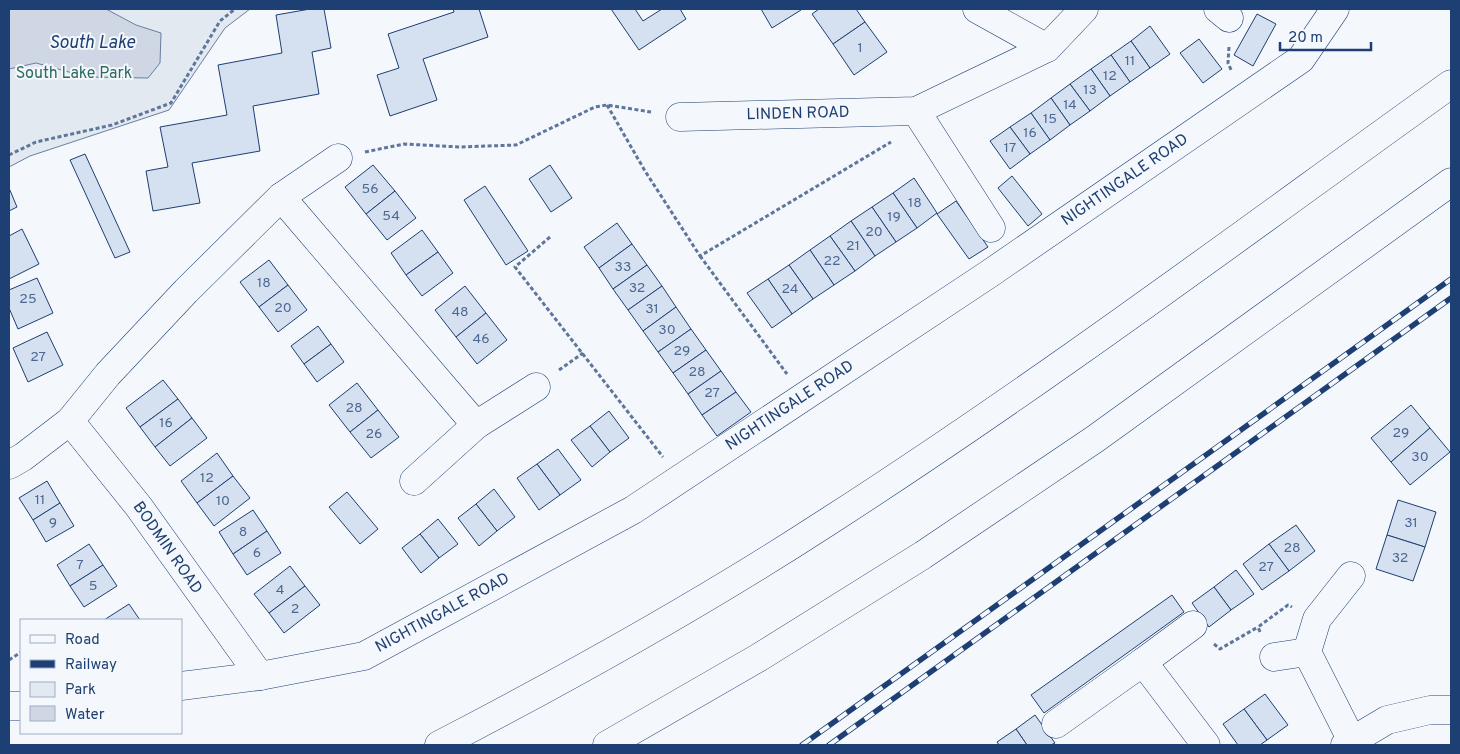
<svg xmlns="http://www.w3.org/2000/svg" width="1460" height="754" font-family="Overpass,sans-serif">
  <style>
    .green { fill: #e3e9f0; stroke: #687fa3 }
    .water { fill: #cfd7e4; stroke: #687fa3 }
    .building { fill: #d5e0f0; stroke: #1d3f73 }
    .lines { fill: none; stroke-linecap: round; stroke-linejoin: round }
    .street-casing { stroke: #1d3f73; stroke-width: 29 }
    .primary-casing { stroke: #1d3f73; stroke-width: 29 }
    .path { stroke: #5e769c; stroke-width: 3; stroke-dasharray: 4 2.5; stroke-linecap: butt }
    .street { stroke: #f4f7fb; stroke-width: 28 }
    .primary { stroke: #f4f7fb; stroke-width: 28 }
    .rail-casing { stroke: #1d3f73; stroke-width: 5.5 }
    .rail { stroke: #f4f7fb; stroke-width: 4; stroke-dasharray: 11; stroke-linecap: butt }
    .labels { text-anchor: middle; dominant-baseline: central; stroke-width: 4; stroke-linejoin: round; paint-order: stroke }
    .number-label { font-size: 14px; fill: #4b6792 }
    .park-label { font-size: 16px; fill: #2c6c60; stroke: #f4f7fb }
    .street-label { font-size: 16px; fill: #1d3f73; stroke: #f4f7fb }
    .water-label { font-size: 18px; font-style: italic; fill: #1d3f73; stroke: #f4f7fb }
  </style>
  <rect width="100%" height="100%" fill="#f4f7fb"/>
  <path class="green" d="M9,9H250L225,28L169,110L30,156L9,167Z"/>
  <path class="water" d="M9,9H106L136,25L161,33L160,63L148,78L87,77L36,63L9,69Z"/>
  <g class="building">
    <path d="M310,9H324L331,48L312,52L319,94L253,106L260,151L192,163L200,203L153,211L146,171L168,167L160,127L227,115L218,65L282,53L276,15Z"/>
    <path d="M453,9H479L488,37L423,59L437,100L390,116L377,75L399,68L388,34L454,12Z"/>
    <path d="M611,9H635L643,21L662,9H680L686,19L639,50Z"/>
    <path d="M761,9H800L801,10L772,28Z"/>
    <path d="M819,9H856L865,22L833,44L812,14Z"/>
    <path d="M1257,14L1276,24L1253,66L1234,55Z"/>
    <path d="M865,22L887,52L854,75L833,44Z"/>
    <path d="M1150,26L1170,54L1150,68L1131,41Z"/>
    <path d="M1199,39L1222,69L1203,83L1180,53Z"/>
    <path d="M1131,41L1150,68L1130,82L1111,55Z"/>
    <path d="M1111,55L1130,82L1110,96L1091,69Z"/>
    <path d="M1091,69L1110,96L1090,111L1070,84Z"/>
    <path d="M1070,84L1090,111L1070,125L1051,98Z"/>
    <path d="M1051,98L1070,125L1050,140L1031,113Z"/>
    <path d="M1031,113L1050,140L1030,154L1010,127Z"/>
    <path d="M1010,127L1030,154L1010,169L990,141Z"/>
    <path d="M85,154L130,252L115,258L70,160Z"/>
    <path d="M373,165L395,191L366,214L345,187Z"/>
    <path d="M550,165L572,198L551,212L529,179Z"/>
    <path d="M1012,176L1042,214L1028,226L998,188Z"/>
    <path d="M914,178L937,213L917,228L893,193Z"/>
    <path d="M485,186L528,251L506,265L464,200Z"/>
    <path d="M9,188L17,207L9,211Z"/>
    <path d="M395,191L416,218L387,240L366,214Z"/>
    <path d="M893,193L917,228L896,242L872,207Z"/>
    <path d="M956,201L988,247L969,259L937,214Z"/>
    <path d="M872,207L896,242L875,256L851,221Z"/>
    <path d="M851,221L875,256L855,271L830,236Z"/>
    <path d="M617,223L632,244L599,268L584,247Z"/>
    <path d="M22,229L39,264L9,279V236Z"/>
    <path d="M422,230L438,252L406,275L391,253Z"/>
    <path d="M830,236L855,271L834,285L810,250Z"/>
    <path d="M632,244L647,265L613,289L599,268Z"/>
    <path d="M810,250L834,285L813,299L789,265Z"/>
    <path d="M438,252L453,273L422,296L406,275Z"/>
    <path d="M269,260L288,285L259,307L240,282Z"/>
    <path d="M647,265L662,286L628,310L613,289Z"/>
    <path d="M789,265L813,299L792,314L768,279Z"/>
    <path d="M37,278L53,313L18,329L9,308V290Z"/>
    <path d="M768,279L792,314L772,328L747,293Z"/>
    <path d="M288,285L307,310L278,332L259,307Z"/>
    <path d="M465,286L486,313L456,337L435,310Z"/>
    <path d="M662,286L676,307L643,331L628,310Z"/>
    <path d="M676,307L691,329L658,352L643,331Z"/>
    <path d="M486,313L507,340L477,364L456,337Z"/>
    <path d="M318,326L331,344L304,364L291,346Z"/>
    <path d="M691,329L706,350L673,373L658,352Z"/>
    <path d="M47,332L63,365L28,382L13,348Z"/>
    <path d="M331,344L344,362L317,382L304,364Z"/>
    <path d="M706,350L721,371L688,394L673,373Z"/>
    <path d="M721,371L736,392L702,415L688,394Z"/>
    <path d="M163,380L178,399L140,427L126,408Z"/>
    <path d="M357,383L378,410L350,432L329,405Z"/>
    <path d="M736,392L751,412L717,436L702,415Z"/>
    <path d="M178,399L192,418L155,447L140,427Z"/>
    <path d="M1411,405L1430,428L1391,462L1371,438Z"/>
    <path d="M378,410L399,437L371,458L350,432Z"/>
    <path d="M609,411L629,438L610,452L590,426Z"/>
    <path d="M192,418L207,438L170,466L155,447Z"/>
    <path d="M590,426L610,452L592,467L571,440Z"/>
    <path d="M1430,428L1450,452L1410,485L1391,462Z"/>
    <path d="M558,449L581,480L560,495L537,464Z"/>
    <path d="M217,453L233,476L197,503L181,481Z"/>
    <path d="M537,464L560,495L539,510L517,478Z"/>
    <path d="M233,476L250,498L214,526L197,503Z"/>
    <path d="M47,481L60,503L33,520L19,498Z"/>
    <path d="M494,489L515,517L497,531L476,504Z"/>
    <path d="M347,492L378,529L360,544L329,507Z"/>
    <path d="M1398,500L1436,512L1425,547L1387,535Z"/>
    <path d="M60,503L74,526L46,542L33,520Z"/>
    <path d="M476,504L497,531L479,546L458,518Z"/>
    <path d="M253,510L267,531L233,554L219,532Z"/>
    <path d="M438,519L458,544L439,558L420,534Z"/>
    <path d="M1296,525L1315,551L1289,571L1269,544Z"/>
    <path d="M267,531L281,553L247,575L233,554Z"/>
    <path d="M420,534L439,558L421,573L402,548Z"/>
    <path d="M1387,535L1425,547L1413,581L1376,569Z"/>
    <path d="M89,544L103,565L70,586L57,565Z"/>
    <path d="M1269,544L1289,571L1262,590L1243,564Z"/>
    <path d="M103,565L117,586L84,607L70,586Z"/>
    <path d="M290,566L305,586L269,613L254,594Z"/>
    <path d="M1236,570L1254,594L1231,610L1214,587Z"/>
    <path d="M305,586L320,605L284,633L269,613Z"/>
    <path d="M1214,587L1231,610L1209,627L1192,603Z"/>
    <path d="M1172,595L1184,612L1044,713L1031,695Z"/>
    <path d="M129,604L140,620H104Z"/>
    <path d="M1265,694L1288,725L1267,740L1244,709Z"/>
    <path d="M1244,709L1267,740L1260,745H1238L1223,724Z"/>
    <path d="M1035,715L1055,743L1051,745H1027L1016,729Z"/>
    <path d="M1016,729L1027,745H999L997,742Z"/>
  </g>
  <g class="lines">
    <defs>
      <g id="street">
        <path d="M977,9L1047,48"/>
        <path d="M1218,9L1229,18"/>
        <path d="M916,111L991,228"/>
        <path id="s1" d="M680,117L916,111L1047,48L1084,9"/>
        <path d="M281,197L476,425L414,481"/>
        <path d="M476,425L536,387"/>
        <path d="M9,465L23,457L70,421"/>
        <path d="M1351,576L1317,619L1307,652L1352,741"/>
        <path d="M1193,625L1143,662L1206,745"/>
        <path d="M1274,657L1307,652"/>
        <path d="M260,676L139,507L70,421L108,374L186,291L281,197L338,158"/>
        <path id="s2" d="M181,686L260,676L364,656L633,510L989,274L1301,59L1335,9"/>
        <path d="M9,706H21"/>
        <path d="M1056,724L1143,662"/>
        <path d="M1345,745L1387,720L1430,710H1451"/>
      </g>
      <g id="primary">
        <path d="M439,745C572,676 703,603 829,521C1042,384 1246,231 1451,84"/>
        <path d="M607,745L758,658L923,555L1095,439L1451,182"/>
      </g>
    </defs>
    <use href="#street" class="street-casing"/>
    <use href="#primary" class="primary-casing"/>
    <g class="path">
      <path d="M1229,47L1228,63L1232,72"/>
      <path d="M607,105L645,171L700,256L891,142"/>
      <path d="M365,152L404,144L460,147L516,145L595,107L607,105L651,112"/>
      <path d="M9,155L36,142L112,125L171,103L220,21L235,9"/>
      <path d="M550,237L515,267L663,457"/>
      <path d="M700,256L787,374"/>
      <path d="M559,370L583,353"/>
      <path d="M1260,632L1258,627L1288,605L1292,607"/>
      <path d="M1214,644L1220,649L1258,627"/>
      <path d="M9,660L21,652"/>
    </g>
    <use href="#street" class="street"/>
    <use href="#primary" class="primary"/>
    <defs>
      <g id="rail">
        <path d="M802,745L1451,279"/>
        <path d="M829,745L1451,298"/>
      </g>
    </defs>
    <use href="#rail" class="rail-casing"/>
    <use href="#rail" class="rail"/>
  </g>
  <g class="labels">
    <g class="number-label">
      <text x="860" y="48">1</text>
      <text x="1130" y="61">11</text>
      <text x="1110" y="76">12</text>
      <text x="1090" y="90">13</text>
      <text x="1070" y="105">14</text>
      <text x="1050" y="119">15</text>
      <text x="1030" y="133">16</text>
      <text x="1010" y="148">17</text>
      <text x="370" y="189">56</text>
      <text x="915" y="203">18</text>
      <text x="391" y="216">54</text>
      <text x="894" y="217">19</text>
      <text x="874" y="232">20</text>
      <text x="853" y="246">21</text>
      <text x="832" y="261">22</text>
      <text x="623" y="267">33</text>
      <text x="264" y="283">18</text>
      <text x="637" y="288">32</text>
      <text x="790" y="289">24</text>
      <text x="28" y="299">25</text>
      <text x="283" y="308">20</text>
      <text x="652" y="309">31</text>
      <text x="460" y="312">48</text>
      <text x="667" y="330">30</text>
      <text x="481" y="339">46</text>
      <text x="682" y="351">29</text>
      <text x="38" y="357">27</text>
      <text x="697" y="372">28</text>
      <text x="712" y="393">27</text>
      <text x="354" y="408">28</text>
      <text x="166" y="423">16</text>
      <text x="1401" y="433">29</text>
      <text x="374" y="434">26</text>
      <text x="1420" y="457">30</text>
      <text x="207" y="478">12</text>
      <text x="40" y="500">11</text>
      <text x="223" y="501">10</text>
      <text x="53" y="523">9</text>
      <text x="1411" y="523">31</text>
      <text x="243" y="532">8</text>
      <text x="1292" y="548">28</text>
      <text x="257" y="553">6</text>
      <text x="1400" y="558">32</text>
      <text x="80" y="565">7</text>
      <text x="1266" y="567">27</text>
      <text x="93" y="586">5</text>
      <text x="280" y="590">4</text>
      <text x="295" y="609">2</text>
    </g>
    <g class="park-label">
      <text x="74" y="74">South Lake Park</text>
    </g>
    <g class="street-label">
      <text stroke="none"><textPath href="#s1" startOffset="118">LINDEN ROAD</textPath></text>
      <text stroke="none"><textPath href="#s2" startOffset="1084">NIGHTINGALE ROAD</textPath></text>
      <text stroke="none"><textPath href="#s2" startOffset="680">NIGHTINGALE ROAD</textPath></text>
      <text transform="translate(167 548) rotate(55)">BODMIN ROAD</text>
      <text stroke="none"><textPath href="#s2" startOffset="275">NIGHTINGALE ROAD</textPath></text>
    </g>
    <g class="water-label">
      <text x="92" y="43">South Lake</text>
    </g>
  </g>
  <rect width="1460" height="754" fill="none" stroke="#1d3f73" stroke-width="20"/>
  <rect x="20" y="619" width="162" height="115" fill="#f4f7fb" stroke="#9eadc5"/>
  <rect x="30" y="635" width="25" height="8" fill="#f4f7fb" stroke="#9eadc5"/>
  <text x="65" y="644" font-size="15" fill="#1d3f73">Road</text>
  <rect x="30" y="660" width="25" height="8" fill="#1d3f73" stroke="#9eadc5"/>
  <text x="65" y="669" font-size="15" fill="#1d3f73">Railway</text>
  <rect x="30" y="682" width="25" height="15" fill="#e3e9f0" stroke="#9eadc5"/>
  <text x="65" y="694" font-size="15" fill="#1d3f73">Park</text>
  <rect x="30" y="706" width="25" height="15" fill="#cfd7e4" stroke="#9eadc5"/>
  <text x="65" y="719" font-size="15" fill="#1d3f73">Water</text>
  <path d="M1280 42v8h91v-8" fill="none" stroke="#1d3f73" stroke-width="2.5"/>
  <text x="1288" y="42" font-size="15" fill="#1d3f73" stroke="#f4f7fb" stroke-width="4" paint-order="stroke">20 m</text>
</svg>
